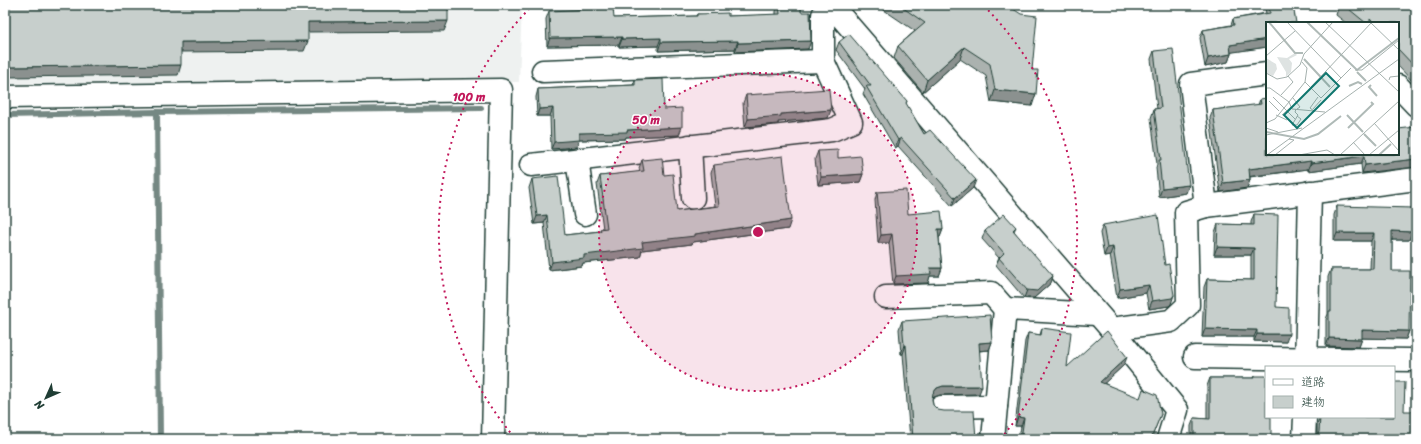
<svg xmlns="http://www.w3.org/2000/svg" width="1421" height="444" font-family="Sriracha,'Klee One',sans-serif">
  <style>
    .built { fill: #eef1f0 }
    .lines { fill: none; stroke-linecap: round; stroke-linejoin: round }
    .stream { stroke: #758883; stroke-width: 6 }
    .minor-casing { stroke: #1f3d34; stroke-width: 25 }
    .minor { stroke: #fff; stroke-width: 22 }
    .wall { fill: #abb2af; stroke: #1f3d34 }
    .shaded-wall { fill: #8b918f; stroke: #1f3d34 }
    .building { fill: #c7cfcc; stroke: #1f3d34 }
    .ring { fill: none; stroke: #c2185b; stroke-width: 2; stroke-dasharray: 2 4 }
    .inset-river { fill: none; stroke: #afbab7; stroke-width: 2 }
    .inset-road { fill: none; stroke: #a5b1ae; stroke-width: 1 }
    .view { fill: #0f766e; fill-opacity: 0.15; stroke: #0f766e; stroke-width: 2 }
    .inset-edge { fill: none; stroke: #1f3d34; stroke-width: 2 }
    .centre { fill: #c2185b; stroke: #fff; stroke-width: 2 }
    .ring-label { font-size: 12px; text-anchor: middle; font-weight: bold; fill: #c2185b; stroke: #fff; stroke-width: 3; stroke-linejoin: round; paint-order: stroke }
  </style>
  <rect width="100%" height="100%" fill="#fff"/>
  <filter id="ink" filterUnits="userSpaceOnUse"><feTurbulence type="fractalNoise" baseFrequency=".025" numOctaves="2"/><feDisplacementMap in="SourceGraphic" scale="8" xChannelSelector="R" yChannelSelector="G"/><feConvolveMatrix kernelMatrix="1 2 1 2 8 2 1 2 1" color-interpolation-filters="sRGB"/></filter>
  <g filter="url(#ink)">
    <path class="built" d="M5,5H522L519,82L5,88Z"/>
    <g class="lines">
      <g class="stream">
        <path d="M157,112L481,108"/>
        <path d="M5,115L157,112L160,439"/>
      </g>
      <defs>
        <g id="minor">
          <path d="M831,5L1111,329L1177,410L1168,439"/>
          <path d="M543,71L823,61"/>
          <path d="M1398,86L1416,105"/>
          <path d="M5,97L501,90L493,439"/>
          <path d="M690,146L693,198"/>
          <path d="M577,160L585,214"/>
          <path d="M531,165L832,130L851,122L823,61V15L828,5"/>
          <path d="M1206,206L1191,84L1267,74"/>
          <path d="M886,297L991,293L1005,309"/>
          <path d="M1111,329L1171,321L1188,305L1186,212L1206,206L1416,179"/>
          <path d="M1195,357L1411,360"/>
          <path d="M1306,367L1310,192"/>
          <path d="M941,407L996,406"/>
          <path d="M993,439L1005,309L1096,314"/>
          <path d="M1304,439L1305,417"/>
        </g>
      </defs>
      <use href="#minor" class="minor-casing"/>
      <use href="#minor" class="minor"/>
    </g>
    <g class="wall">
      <path d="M779,5H801V12L808,49L735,52V49L658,51V46L619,47V45L547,46L546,19L549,11L614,18L696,16L697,14L728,16L776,15V11Z"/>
      <path d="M881,5H1007L1032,70V106L991,102L986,76L960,59L923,92L894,58L898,46L915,31L881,8L882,5Z"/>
      <path d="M1267,5H1293L1267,23V47L1231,52V54L1228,62L1205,67L1200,38L1203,30L1231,25L1233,19L1266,13L1265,9Z"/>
      <path d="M1339,5H1410L1416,10V85L1398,66V23H1346L1336,15Z"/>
      <path d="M839,42L907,101L906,104L924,134L973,188L952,206L898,146L895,148L863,94L865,89L836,50Z"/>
      <path d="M1154,51L1186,193L1159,197L1156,168L1157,164L1151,118L1154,109H1157L1151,59Z"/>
      <path d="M635,80L664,109L679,135L626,137L625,139L579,140L577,147L551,149L550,116H537L536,97L538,89L633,85Z"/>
      <path d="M746,95L828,118L778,122V124L745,127L743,103Z"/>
      <path d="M1260,99L1398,154L1362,173L1361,164L1308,171V169L1250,177V180L1247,188L1220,192L1210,118L1213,110L1258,105Z"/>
      <path d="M818,151L838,158L863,174L860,182L818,185L815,159Z"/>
      <path d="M642,160L664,175L677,211L715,206L711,173L714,165L788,229L693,242L692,244L642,250L640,257L583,263L582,266L549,270L544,223L534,224L529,188L532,179L565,235L600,231V229H603L597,184L600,176L640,172L639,168Z"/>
      <path d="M877,192L908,214L943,229L940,237H939L942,268L939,276H930L928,283L893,284L889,243H878L875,200Z"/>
      <path d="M1337,206L1412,232L1409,240H1392V271L1409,331L1406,339L1362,338L1359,347L1326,346V319L1328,314V277L1331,269H1370L1371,241H1334V215Z"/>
      <path d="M1254,214L1276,307L1286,342L1254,341V337H1202L1204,287L1207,279L1251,280V255H1214L1215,232L1218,224L1251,225V222Z"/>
      <path d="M1103,225L1171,304L1169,306L1149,309L1146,293L1117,298L1110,255L1104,256L1100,233Z"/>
      <path d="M1016,227L1014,231L1051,283L1034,298H1024L996,265L999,258L982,239L985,231Z"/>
      <path d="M902,321L992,342L989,350L979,351V394L940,395L934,397L932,399L933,405L938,410L976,439H910L903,354H901L899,329Z"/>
      <path d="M1042,328L1067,367L1124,365L1104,383L1161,414L1151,439H1019L1021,426H1015L1025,341L1028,333L1040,335Z"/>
      <path d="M1255,376L1271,439H1191V426L1194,418L1207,419V386L1210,378H1254Z"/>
      <path d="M1320,417H1394L1317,438V425Z"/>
    </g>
    <g class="shaded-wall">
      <path d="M448,21L444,31L304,32L308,22Z"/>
      <path d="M622,37L619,45L547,46L550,38Z"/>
      <path d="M661,38L658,46L619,47L622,39Z"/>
      <path d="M1267,39V47L1227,53L1230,45Z"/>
      <path d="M308,41L304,51L177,52L181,42Z"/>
      <path d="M738,41L735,49L658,51L661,42Z"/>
      <path d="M811,41L808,49L735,52L738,43Z"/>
      <path d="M964,47L960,59L923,92L927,80Z"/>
      <path d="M1231,54L1228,62L1205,67L1208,58Z"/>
      <path d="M181,65L178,75L5,77V67Z"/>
      <path d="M995,90L1036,94L1032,106L991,102Z"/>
      <path d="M553,108L550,116H537L539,109Z"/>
      <path d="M831,110L828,118L778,122V124L745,127L748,119L781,114Z"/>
      <path d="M682,127L679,135L626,137L625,139L579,140L577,147L551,149L554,142L579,133L627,130Z"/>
      <path d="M901,138L898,146L895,148L898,140Z"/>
      <path d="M1364,156L1361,164L1308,171L1311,163Z"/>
      <path d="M1416,159V167L1362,173L1365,165Z"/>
      <path d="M1311,161L1308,169L1246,177L1249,169Z"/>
      <path d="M863,174L860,182L818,185L821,177Z"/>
      <path d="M976,180L973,188L952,206L955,198Z"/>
      <path d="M1250,180L1247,188L1220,192L1223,183Z"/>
      <path d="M1189,185L1186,193L1159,197L1162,188Z"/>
      <path d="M547,215L544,223L534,224L537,216Z"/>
      <path d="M791,220L788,229L693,242L692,244L642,250L640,257L583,263L582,266L549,270L552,262L642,242L695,234Z"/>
      <path d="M938,229H943L940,237L935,238Z"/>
      <path d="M1392,231L1412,232L1409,240H1389Z"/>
      <path d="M1337,233H1374L1371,241H1334Z"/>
      <path d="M892,234L889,243H878L881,235Z"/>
      <path d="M1113,247L1110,255L1104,256L1107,248Z"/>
      <path d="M1217,247L1254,248L1251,255H1214Z"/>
      <path d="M930,268H942L939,276H930L928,283L893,284L896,276Z"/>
      <path d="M1053,276L1051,283L1034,298H1024L1027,290Z"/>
      <path d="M1149,285L1146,293L1117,298L1120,289Z"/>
      <path d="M1174,295L1171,304L1169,306L1149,309L1152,301Z"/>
      <path d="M1205,329L1257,330L1254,337H1202Z"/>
      <path d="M1362,330L1409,331L1406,339L1359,338Z"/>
      <path d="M1257,334H1289L1286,342L1254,341Z"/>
      <path d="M1329,338L1362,339L1359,347L1326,346Z"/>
      <path d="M992,342L989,350L976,351L979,343Z"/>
      <path d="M904,345H906L903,354H901Z"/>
      <path d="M1127,357L1124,365L1097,390L1100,382Z"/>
      <path d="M943,386H982L979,394L940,395L934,397L930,401L933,393L937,388Z"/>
      <path d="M1018,417L1024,418L1021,426H1015Z"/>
    </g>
    <g class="building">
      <path d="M5,5H448V21L308,22V41L181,42V65L5,67Z"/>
      <path d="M779,5H801V12H810L811,41L738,43V41L661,42V38L622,39V37L550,38L549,11L613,8L614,18L697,16V14L728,13V16L780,14Z"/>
      <path d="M899,5H1007L1021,14L1037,16L1032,70H1038L1036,94L995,90L990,64L964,47L927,80L898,46L925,23Z"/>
      <path d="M1269,5H1293L1296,23H1267V39L1230,45L1231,54L1208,58L1203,30L1234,25L1233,19L1270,13Z"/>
      <path d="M1344,5H1410L1416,10V68L1398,49V23H1374L1370,19V23H1366Z"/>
      <path d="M849,34L907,101L906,103L924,134L930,130L976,180L955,198L901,138L898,140L866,86H871L839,42Z"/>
      <path d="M1173,49L1189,185L1162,188L1159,160H1161L1154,109L1161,108L1154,51Z"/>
      <path d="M663,79L664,109L682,108V127L627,130V132L579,133V140L554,142L553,108L539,109L538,89L635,85V80Z"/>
      <path d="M829,89V90L831,110L781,114V116L748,119L746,95Z"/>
      <path d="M1267,98V154H1398V129L1416,127V159L1365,165L1364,156L1311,163V161L1249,169L1250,180L1223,183L1213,110L1261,104L1260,99Z"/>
      <path d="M838,150V158L861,156L863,174L821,177L818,151Z"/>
      <path d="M783,156L791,220L695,234V236L642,242L643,248L584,255V258L552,262L547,215L537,216L532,179L558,176L565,235L601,231L600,229L607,228L600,176L644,171L642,160L662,158L664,175L673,174L677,211L719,206L714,165Z"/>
      <path d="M906,190L908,214L941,211L943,229H938L942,268H930L931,274L896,276L892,234L881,235L877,192Z"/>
      <path d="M1337,206L1413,208L1412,232L1392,231V271H1410L1409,331L1362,330V339L1329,338V311H1331V269H1373L1374,233H1337Z"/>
      <path d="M1004,214L1016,227L1013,230L1053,276L1037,291L1027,290L999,258L1004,253L985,231Z"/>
      <path d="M1254,214L1278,215L1276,307L1289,308V334H1257V330L1205,329L1207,279L1254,280V248L1217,247L1218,224L1254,225Z"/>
      <path d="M1158,215L1165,265L1169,264L1174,295L1172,298L1152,301L1149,285L1120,289L1113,247L1107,248L1103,225Z"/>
      <path d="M990,315L992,342L979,343L982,386H943L937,388L933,393L932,399L933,405L938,410L944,411H974L976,439H913L906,345H904L902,321Z"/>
      <path d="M1042,328L1071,332L1067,367L1107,331L1127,357L1100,382L1140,398L1143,389L1157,395L1161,414L1151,439H1021L1024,418L1018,417L1028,333L1041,335Z"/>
      <path d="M1255,376H1266V417H1271V439H1194V418L1210,419V378H1255Z"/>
      <path d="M1394,382H1405L1404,411H1416V439H1316L1319,432L1320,417H1394Z"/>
    </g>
  </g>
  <circle cx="758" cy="232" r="159" fill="#c2185b" fill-opacity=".12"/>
  <g class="ring">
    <circle cx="758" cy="232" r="159"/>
    <path d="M514 437A319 319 0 0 1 532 6M984 6A319 319 0 0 1 1002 437"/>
  </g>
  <g transform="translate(1266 22)">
    <rect width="133" height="133" fill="#fff"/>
    <path d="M29,31L31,33L23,37L26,41L25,50L20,55V50L11,35L21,36ZM0,36L10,42L11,47L7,54L0,51Z" fill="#dee3e2"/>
    <path class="inset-river" d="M3,0L29,31H37M41,0L91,48L133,16M38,37L64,65M91,50L100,59M105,63L103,65L111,74M83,64L92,60L96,62M81,93L97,110M82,106L107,82L105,80M0,110L38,117L52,112L75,94M98,112L110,124M113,133L125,122"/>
    <path class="inset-road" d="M21,0L75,56M59,0L133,70M104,0L133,28M0,34L29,9M89,48H96L133,18M0,51L11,57L21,55L34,43L38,32L67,0M123,58L124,55L133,54M39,60L55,76L85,46M45,65L106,0M0,66H4L23,80L39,60L41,46L36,40M15,73L27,60L22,54M7,75L29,97M27,76L34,85L31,87M3,79L13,89M30,87L29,90L32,93L26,103H31L35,97L31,94M47,87L55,78M48,89L44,86L52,75M10,93L21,98M16,93L25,85M0,101L9,97L23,80L26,87L59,90M108,101L133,129M0,106L12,110M0,113L36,106M87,120L99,133M1,133L133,37M9,133L28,118L23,117M33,133L61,128L69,133M74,133L133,79M103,133L133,108"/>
    <path class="view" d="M60,51L73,64L31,106L18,93Z"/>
    <rect width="133" height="133" class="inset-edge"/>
  </g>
  <circle cx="758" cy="232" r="6" class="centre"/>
  <g class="ring-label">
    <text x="469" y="101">100 m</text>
    <text x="646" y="124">50 m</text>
  </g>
  <rect width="1421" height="444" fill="none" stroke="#fff" stroke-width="20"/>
  <rect x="10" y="10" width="1401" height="424" fill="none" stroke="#1f3d34" stroke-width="1.5" filter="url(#ink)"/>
  <rect x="1265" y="366" width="130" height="52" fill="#ffffff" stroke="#a5b1ae"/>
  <rect x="1273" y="379" width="20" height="6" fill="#ffffff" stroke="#a5b1ae"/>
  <text x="1301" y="386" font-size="12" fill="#1f3d34">道路</text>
  <rect x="1273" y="396" width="20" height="12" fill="#c7cfcc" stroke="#a5b1ae"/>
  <text x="1301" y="406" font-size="12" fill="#1f3d34">建物</text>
  <g transform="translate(46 398) rotate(225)" stroke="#ffffff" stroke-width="3" paint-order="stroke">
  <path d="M0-3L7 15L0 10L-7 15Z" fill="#1f3d34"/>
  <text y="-6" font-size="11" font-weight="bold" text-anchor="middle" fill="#1f3d34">N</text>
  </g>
</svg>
